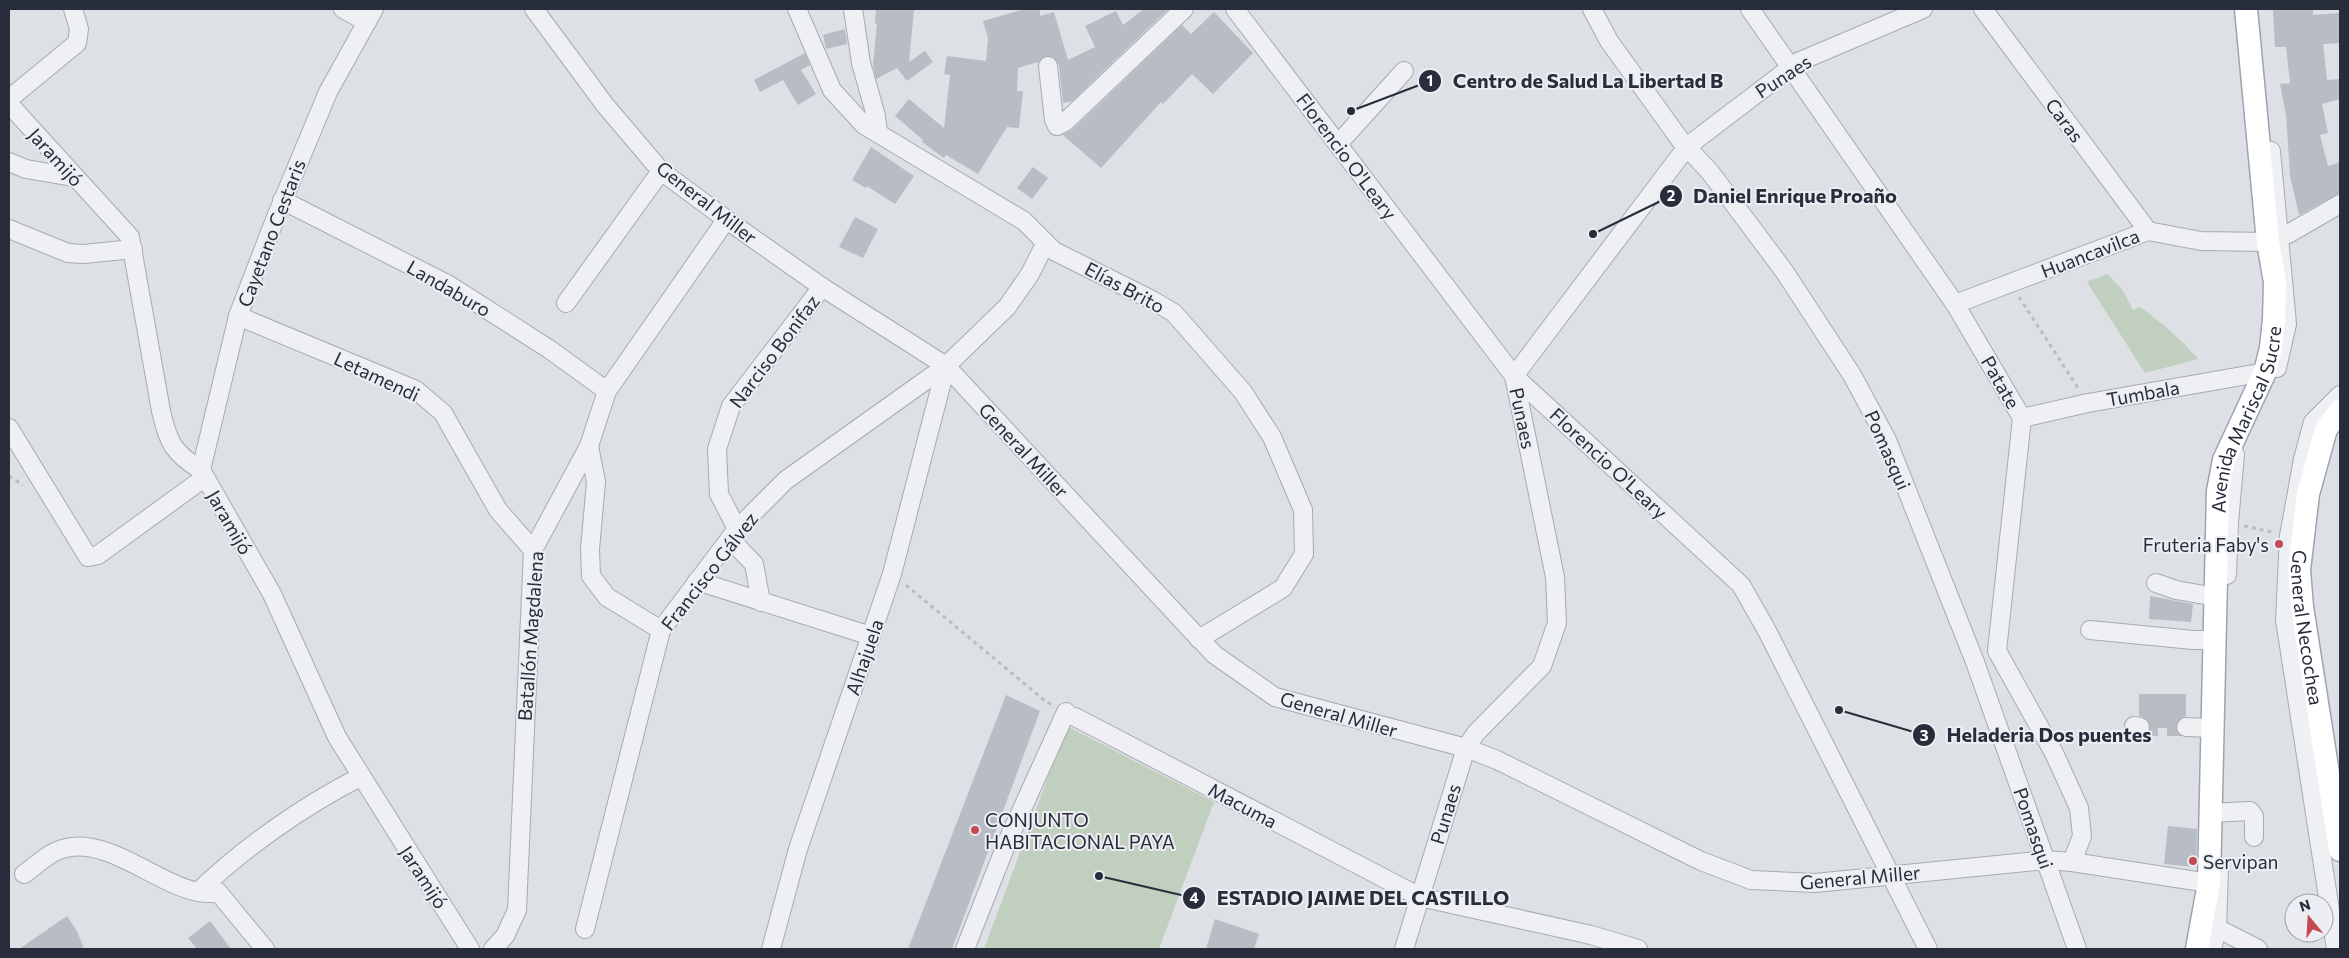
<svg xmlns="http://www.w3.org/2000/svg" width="2349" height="958" font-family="Commissioner,sans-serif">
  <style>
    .green { fill: #c1cfbf }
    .building { fill: #b8bcc5 }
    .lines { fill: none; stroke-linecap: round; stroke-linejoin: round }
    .minor-tunnel { stroke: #b9bcc3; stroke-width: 18; stroke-dasharray: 18 9; stroke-linecap: butt }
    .minor-casing { stroke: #a7aab2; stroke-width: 20 }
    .major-casing { stroke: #9da3b0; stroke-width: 25 }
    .path { stroke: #bbbdc4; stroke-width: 3; stroke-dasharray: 4 4; stroke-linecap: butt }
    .minor { stroke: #eff0f4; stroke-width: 18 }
    .major { stroke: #fff; stroke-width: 22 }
    .poi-dot { fill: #c24a53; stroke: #eceef3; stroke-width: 2 }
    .labels { text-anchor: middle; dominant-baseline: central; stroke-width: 4; stroke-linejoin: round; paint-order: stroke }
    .street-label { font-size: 19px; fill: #282d3b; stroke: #eceef3 }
    .poi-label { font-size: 19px; fill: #282d3b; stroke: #eceef3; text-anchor: start }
    .leader { fill: none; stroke: #282d3b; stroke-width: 2 }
    .callout-dot { fill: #282d3b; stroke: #eceef3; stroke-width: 2 }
    .mark-label { font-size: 15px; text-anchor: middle; font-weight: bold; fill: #fff }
    .callout-label { font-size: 20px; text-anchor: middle; font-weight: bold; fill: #282d3b; stroke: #eceef3; stroke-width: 4; stroke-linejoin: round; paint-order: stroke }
  </style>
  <rect width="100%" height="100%" fill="#dde0e5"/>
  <g class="green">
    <path d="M2107,274L2122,289L2133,310L2140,307C2161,322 2181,339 2198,359L2145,373L2087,282Z"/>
    <path d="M1067,726L1214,802L1159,949H984Z"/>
  </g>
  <g class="building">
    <path d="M876,9H914L909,62L925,51L933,62L907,81L897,68L876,79L873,65L877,24H875Z"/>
    <path d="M1025,9H1040V16L1054,12L1068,60L1095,47L1085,26L1116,11L1123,25L1144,9L1167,10L1072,101L1063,103L1059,65L1053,57L1046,56L1038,62L1018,68L1017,91H1023L1019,128L1007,127L978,174L946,155L944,158L922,142L923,140L895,116L909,99L944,128L950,75L944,74L947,56L986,61L988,38L983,21Z"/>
    <path d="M2273,9H2313V15L2340,13V43L2323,44L2327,80L2340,79V99L2322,104L2328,133L2320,135L2328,166L2340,162V193L2299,215L2290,176L2286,115L2280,84L2290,83L2286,47H2275Z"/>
    <path d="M1214,12L1253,53L1213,94L1192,74L1163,104L1161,102L1101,168L1063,135L1072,130L1182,25L1191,34Z"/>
    <path d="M845,29L847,44L826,49L823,35Z"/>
    <path d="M805,53L810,65L801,70L816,94L798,105L783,80L760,92L754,80Z"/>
    <path d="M871,147L914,176L895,204L867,186L866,188L852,180Z"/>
    <path d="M1033,167L1048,178L1032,199L1017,188Z"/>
    <path d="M855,217L878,229L863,258L839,247Z"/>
    <path d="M2150,596L2193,604L2191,622L2149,619Z"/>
    <path d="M2139,694H2186V716L2177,721L2176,728H2150L2147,719L2139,716Z"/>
    <path d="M1006,695L1040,711L952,949H908Z"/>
    <path d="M2168,826L2197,829L2196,867L2164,864Z"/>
    <path d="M67,916L77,931L84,949H19Z"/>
    <path d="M1215,919L1259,934L1254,949H1206Z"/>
    <path d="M210,921L231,949H197L188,938Z"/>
  </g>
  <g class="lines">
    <path class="minor-tunnel" d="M2140,727H2186"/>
    <defs>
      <g id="minor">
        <path d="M343,9L367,22"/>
        <path d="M534,9L605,105L661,171L734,225L822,287L946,366L1192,631L1215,655L1275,697L1466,748L1497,760L1701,861L1751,880L1815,883L2046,860L2072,862L2209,883"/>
        <path d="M797,9L832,90L864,125L1024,221L1054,251L1152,300L1174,313L1243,392L1272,437L1303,510L1304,554L1283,588L1199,639"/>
        <path d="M853,9L861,63L876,116L878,133"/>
        <path d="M1235,9L1514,376L1741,585L1766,629L1928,949"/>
        <path d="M1592,9L1609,41L1681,141L1710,172L1784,271L1852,375L1887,440L1975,662L2077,949"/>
        <path d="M1750,9L1955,304L2022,418L1997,651L2054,753L2079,808L2082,836L2072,862"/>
        <path d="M1983,9L2148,231"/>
        <path d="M1048,66L1054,120L1057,126L1065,122L1184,9"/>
        <path d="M9,99L77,43L79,29L73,9"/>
        <path d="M9,104L130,237L161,411C168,442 173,453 201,470L272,594L337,737L470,949"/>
        <path d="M1338,144L1404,71"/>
        <path d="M2271,151L2287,324L2277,368"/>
        <path d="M9,162L26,169L73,177"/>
        <path d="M282,200L449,285L549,349L607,391"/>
        <path d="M9,229L68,253L84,254L133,249"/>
        <path d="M566,303L661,171"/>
        <path d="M1955,304L2148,231L2201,241L2268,242L2288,234L2340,204"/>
        <path d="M238,316L416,390L443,413L498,510L533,550"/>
        <path d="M2022,418L2088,403L2265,372"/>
        <path d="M9,428L88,557L98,555L204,478"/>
        <path d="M589,446L596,482L590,549L591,576L607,597L661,630"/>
        <path d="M201,470L238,316L274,222L328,92L374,9"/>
        <path d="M737,529L719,494L717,449L731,406L822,287"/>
        <path d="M730,539L754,564L761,602"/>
        <path d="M2227,575L2229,523L2235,454"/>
        <path d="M697,581L871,636"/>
        <path d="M2156,583L2176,590L2216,597"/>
        <path d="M2090,630L2193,640H2215"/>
        <path d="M1075,717L1420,897L1591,935L1638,949"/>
        <path d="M2134,726L2140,727"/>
        <path d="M2186,727L2213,728"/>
        <path d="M2211,813L2250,811L2254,816V837"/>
        <path d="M24,874C37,865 50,851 66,848C116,836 175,902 218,892L265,949"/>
        <path d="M198,892C243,848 305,805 360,777"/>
        <path d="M2207,923L2258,949"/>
        <path d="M585,929L661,630L737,529L786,480L946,366L1007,307L1030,274L1045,244"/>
        <path d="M493,949L505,936L517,910L533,550L589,446L607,391L726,220"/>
        <path d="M771,949L798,849L892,574L946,366"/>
        <path d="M965,949L1008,840L1066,712"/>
        <path d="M1404,949L1466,748L1476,733L1542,666L1557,623L1555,577L1514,376L1680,156L1693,142L1798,62L1923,9"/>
        <path d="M2212,949L2217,929L2219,871"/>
        <path d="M2336,949L2285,620L2289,536L2303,459L2313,422L2340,395"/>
      </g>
      <g id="major">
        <path id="s1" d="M2340,411L2326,429L2308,494L2299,570L2302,607L2340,850"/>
        <path id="s2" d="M2197,949L2209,883L2218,491L2224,460L2265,372L2271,348L2274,320L2275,282L2268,242L2246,9"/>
      </g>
    </defs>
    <use href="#minor" class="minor-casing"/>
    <use href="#major" class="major-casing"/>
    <g class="path">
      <path d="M2019,297L2078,388"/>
      <path d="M9,476L23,485"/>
      <path d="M2244,526L2272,532"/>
      <path d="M906,585L1044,700L1052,705"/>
    </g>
    <use href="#minor" class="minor"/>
    <use href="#major" class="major"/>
  </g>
  <g class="poi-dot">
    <circle cx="2279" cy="544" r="5"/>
    <circle cx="975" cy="830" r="5"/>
    <circle cx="2193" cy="861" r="5"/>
  </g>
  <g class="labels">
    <g class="street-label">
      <text transform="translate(1783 76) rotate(-33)">Punaes</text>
      <text transform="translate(2065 120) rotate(53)">Caras</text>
      <text transform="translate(1347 156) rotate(53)">Florencio O'Leary</text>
      <text transform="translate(56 157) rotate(48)">Jaramijó</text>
      <text transform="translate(707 202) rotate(38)">General Miller</text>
      <text transform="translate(271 233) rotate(-69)">Cayetano Cestaris</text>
      <text transform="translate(2090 253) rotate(-21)">Huancavilca</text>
      <text transform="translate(1125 287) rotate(28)">Elías Brito</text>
      <text transform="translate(449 288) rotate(30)">Landaburo</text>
      <text transform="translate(774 351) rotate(-53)">Narciso Bonifaz</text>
      <text transform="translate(377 376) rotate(25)">Letamendi</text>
      <text transform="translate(2001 382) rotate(60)">Patate</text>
      <text transform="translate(2143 393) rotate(-10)">Tumbala</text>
      <text transform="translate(1523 418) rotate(78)">Punaes</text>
      <text stroke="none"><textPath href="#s2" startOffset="536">Avenida Mariscal Sucre</textPath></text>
      <text transform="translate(1024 450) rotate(47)">General Miller</text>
      <text transform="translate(1888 450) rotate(66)">Pomasqui</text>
      <text transform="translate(1609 463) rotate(43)">Florencio O'Leary</text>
      <text transform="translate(230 522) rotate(60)">Jaramijó</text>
      <text transform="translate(709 571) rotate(-52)">Francisco Gálvez</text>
      <text stroke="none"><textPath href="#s1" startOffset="225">General Necochea</textPath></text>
      <text transform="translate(530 636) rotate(-86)">Batallón Magdalena</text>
      <text transform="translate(864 657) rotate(-71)">Alhajuela</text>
      <text transform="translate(1339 714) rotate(16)">General Miller</text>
      <text transform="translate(1243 805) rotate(28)">Macuma</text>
      <text transform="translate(1445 814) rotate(-73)">Punaes</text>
      <text transform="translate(2034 828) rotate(71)">Pomasqui</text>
      <text transform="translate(424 877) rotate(57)">Jaramijó</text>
      <text transform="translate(1860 877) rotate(-5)">General Miller</text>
    </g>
    <g class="poi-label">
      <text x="2269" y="544" text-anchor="end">Fruteria Faby's</text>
      <text x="985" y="819">CONJUNTO<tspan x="985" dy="22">HABITACIONAL PAYA</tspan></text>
      <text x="2203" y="861">Servipan</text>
    </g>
  </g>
  <path class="leader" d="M1351 111L1430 81M1593 234L1671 196M1839 710L1924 735M1099 876L1194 898"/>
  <g class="callout-dot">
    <circle cx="1351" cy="111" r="5"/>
    <circle cx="1593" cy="234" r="5"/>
    <circle cx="1839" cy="710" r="5"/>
    <circle cx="1099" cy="876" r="5"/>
    <circle cx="1430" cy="81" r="12"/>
    <circle cx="1671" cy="196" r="12"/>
    <circle cx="1924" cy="735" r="12"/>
    <circle cx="1194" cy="898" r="12"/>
  </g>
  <g class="mark-label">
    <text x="1430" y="86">1</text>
    <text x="1671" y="201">2</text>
    <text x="1924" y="741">3</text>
    <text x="1194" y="903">4</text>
  </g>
  <g class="callout-label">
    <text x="1588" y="88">Centro de Salud La Libertad B</text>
    <text x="1795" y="203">Daniel Enrique Proaño</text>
    <text x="2049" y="742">Heladeria Dos puentes</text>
    <text x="1363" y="905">ESTADIO JAIME DEL CASTILLO</text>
  </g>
  <rect width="2349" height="958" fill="none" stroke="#282d3b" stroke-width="20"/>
  <g transform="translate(2309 918) rotate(342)"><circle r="24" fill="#eceef3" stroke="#9ea1a9"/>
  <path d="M0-4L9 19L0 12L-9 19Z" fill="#c24a53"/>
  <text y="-8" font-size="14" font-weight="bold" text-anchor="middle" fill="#282d3b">N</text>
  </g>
</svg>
